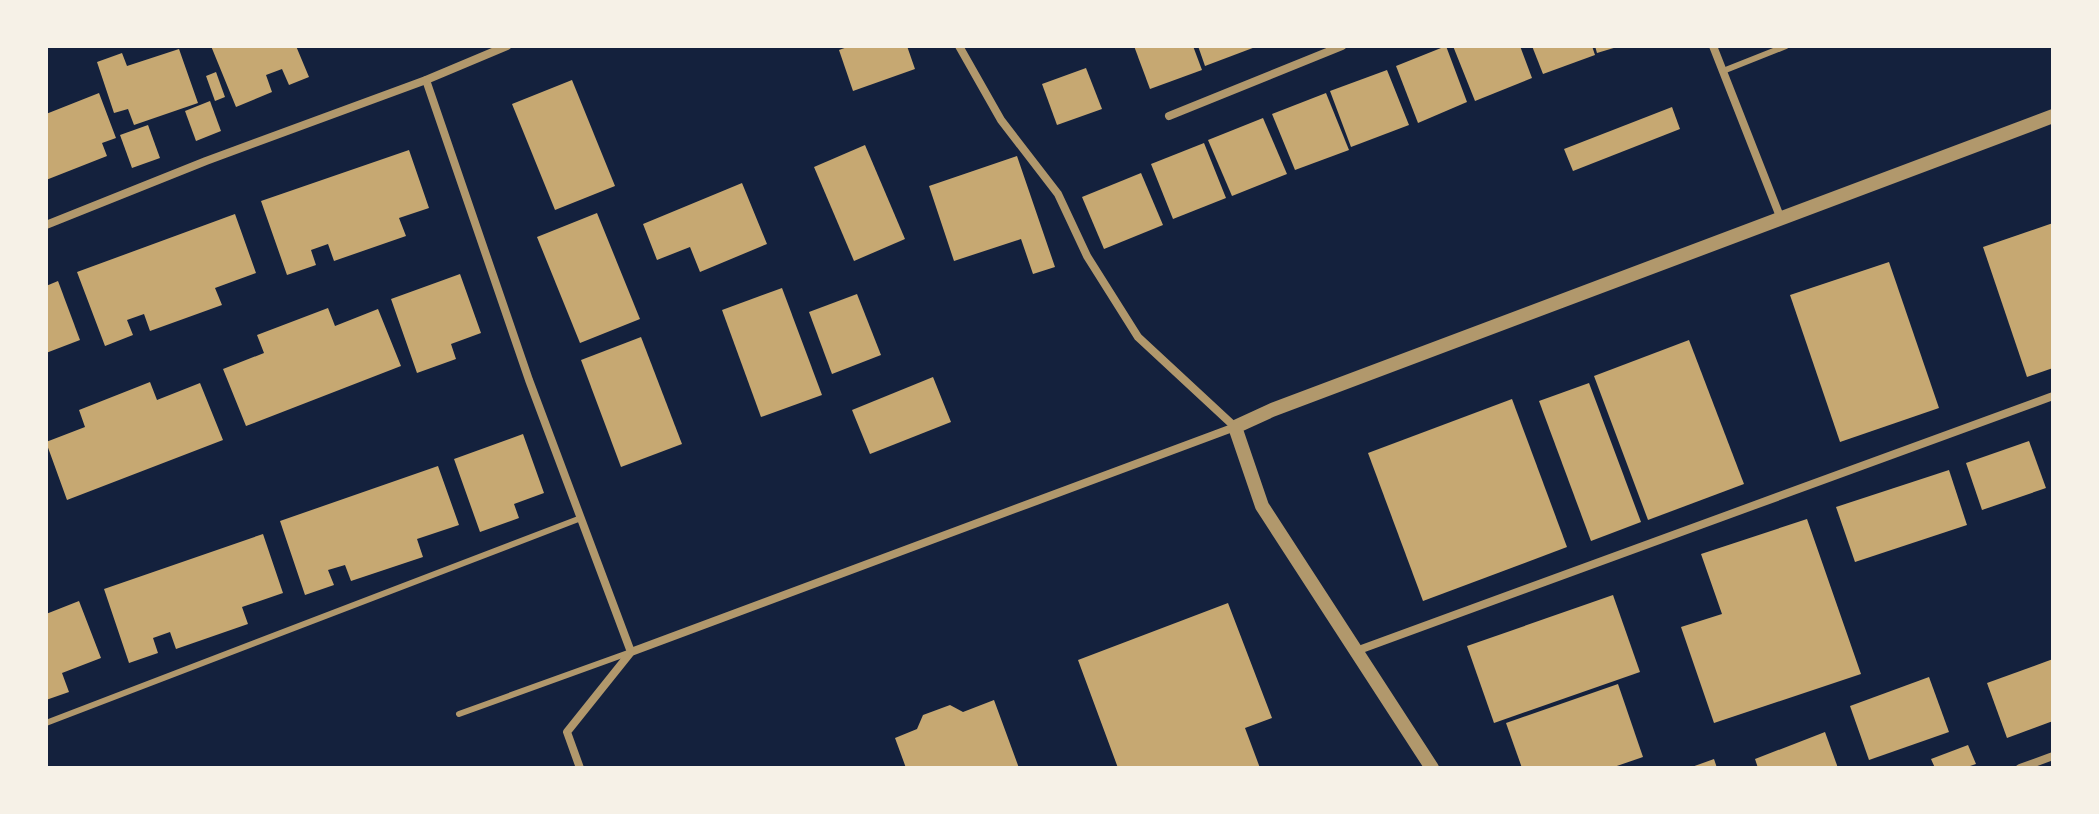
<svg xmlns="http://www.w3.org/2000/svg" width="2099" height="814" font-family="'Alegreya Sans',sans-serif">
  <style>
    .building { fill: #c6a872 }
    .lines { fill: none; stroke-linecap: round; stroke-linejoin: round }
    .service { stroke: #b1986c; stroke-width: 6 }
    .minor { stroke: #b1986c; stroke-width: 8 }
    .tertiary { stroke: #b1986c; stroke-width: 14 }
  </style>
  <rect width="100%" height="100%" fill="#14213d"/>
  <g class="building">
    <path d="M211,46H296L309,77L289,85L282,69L266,75L272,92L236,107Z"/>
    <path d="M850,46H907L915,69L853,91L839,50Z"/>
    <path d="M1134,46H1193L1202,70L1150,89Z"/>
    <path d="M1198,46H1258L1205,66Z"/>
    <path d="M1446,46L1467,102L1418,123L1396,66Z"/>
    <path d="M1453,46H1520L1532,78L1475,101Z"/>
    <path d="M1532,46H1592L1595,55L1543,74Z"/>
    <path d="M1595,46H1617V47L1597,53Z"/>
    <path d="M179,49L198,103L134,125L128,109L114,113L97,62L122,53L127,66Z"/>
    <path d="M1086,68L1102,109L1057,125L1042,84Z"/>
    <path d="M1387,70L1409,125L1351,147L1330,91Z"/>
    <path d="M216,72L225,97L215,101L206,76Z"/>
    <path d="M572,80L615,186L555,210L512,104Z"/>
    <path d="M99,93L116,138L102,143L107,156L46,180V114Z"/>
    <path d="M1326,93L1349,150L1295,170L1272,114Z"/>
    <path d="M210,101L221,131L196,141L185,111Z"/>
    <path d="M1672,107L1680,129L1573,171L1564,149Z"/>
    <path d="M1263,118L1287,174L1232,196L1208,140Z"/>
    <path d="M148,125L160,158L132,168L120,135Z"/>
    <path d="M1204,143L1226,198L1173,219L1151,164Z"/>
    <path d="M865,145L905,239L854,261L814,167Z"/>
    <path d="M409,150L429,208L399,218L406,236L334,261L328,244L311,250L316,265L287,275L261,201Z"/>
    <path d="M1017,156L1055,267L1033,274L1021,239L954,261L929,186Z"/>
    <path d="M1141,173L1163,225L1104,249L1082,197Z"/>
    <path d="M742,183L767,244L700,272L690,247L657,260L643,224Z"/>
    <path d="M597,213L640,319L580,343L537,237Z"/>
    <path d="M235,214L256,273L215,288L222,305L150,331L144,314L127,320L133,335L105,346L77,272Z"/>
    <path d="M2053,223V368L2027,377L1983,247Z"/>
    <path d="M1889,262L1939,408L1840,442L1790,295Z"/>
    <path d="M460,274L481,333L451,344L456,359L417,373L391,299Z"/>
    <path d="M58,281L80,340L46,353V286Z"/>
    <path d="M782,288L822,395L761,417L722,310Z"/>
    <path d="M857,294L881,355L832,374L809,312Z"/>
    <path d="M328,308L335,326L378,309L401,366L246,426L223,369L264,353L257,335Z"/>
    <path d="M641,337L682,444L621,467L581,360Z"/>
    <path d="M1689,340L1744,484L1648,520L1594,376Z"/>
    <path d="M933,377L951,422L870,454L852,410Z"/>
    <path d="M150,382L157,400L200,383L223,440L67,500L46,442L85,427L79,410Z"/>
    <path d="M1589,383L1641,522L1591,541L1539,401Z"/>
    <path d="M1512,399L1567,547L1423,601L1368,453Z"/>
    <path d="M523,434L544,493L514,504L519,518L480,532L454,459Z"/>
    <path d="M2029,441L2046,488L1982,510L1966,463Z"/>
    <path d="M438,466L459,525L417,539L423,557L351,581L345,565L328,570L334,585L305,595L280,521Z"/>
    <path d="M1949,470L1967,525L1855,562L1836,507Z"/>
    <path d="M1807,519L1861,674L1714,723L1681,627L1722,614L1701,554Z"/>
    <path d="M263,534L283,593L242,607L248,624L176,649L170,632L153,638L158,653L129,663L104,589Z"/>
    <path d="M1613,595L1640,672L1494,723L1467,646Z"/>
    <path d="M79,601L101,658L62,673L69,692L46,700V614Z"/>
    <path d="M1228,603L1272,718L1245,728L1260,768H1118L1078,660Z"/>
    <path d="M2053,659V721L2007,738L1987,683Z"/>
    <path d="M1929,677L1949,732L1869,760L1850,706Z"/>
    <path d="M1618,684L1643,757L1611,768H1522L1506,723Z"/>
    <path d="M994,700L1019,768H906L895,738L917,729L923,715L950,705L963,712Z"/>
    <path d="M1825,732L1838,768H1758L1755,759Z"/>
    <path d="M1968,745L1976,764L1964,768H1935L1931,759Z"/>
    <path d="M1714,759L1717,768H1689Z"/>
  </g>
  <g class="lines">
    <g class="service">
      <path d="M1723,71L1786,46"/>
      <path d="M459,714L628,653"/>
      <path d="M46,723L581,518"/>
    </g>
    <g class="minor">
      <path d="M1713,46L1781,219"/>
      <path d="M426,80L529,380L631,652"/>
      <path d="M1169,116L1342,46"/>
      <path d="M46,225L206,161L426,80L507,46"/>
      <path d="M1356,651L2053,396"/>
      <path d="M580,768L567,732L631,652L1235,427L1138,337L1087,256L1058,194L1001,120L959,46"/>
      <path d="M2020,768L2053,756"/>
    </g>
    <path class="tertiary" d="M1432,768L1262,506L1235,427L1272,410L2053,116"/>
  </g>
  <rect width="2099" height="814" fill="none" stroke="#f6f1e7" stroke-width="96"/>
</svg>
